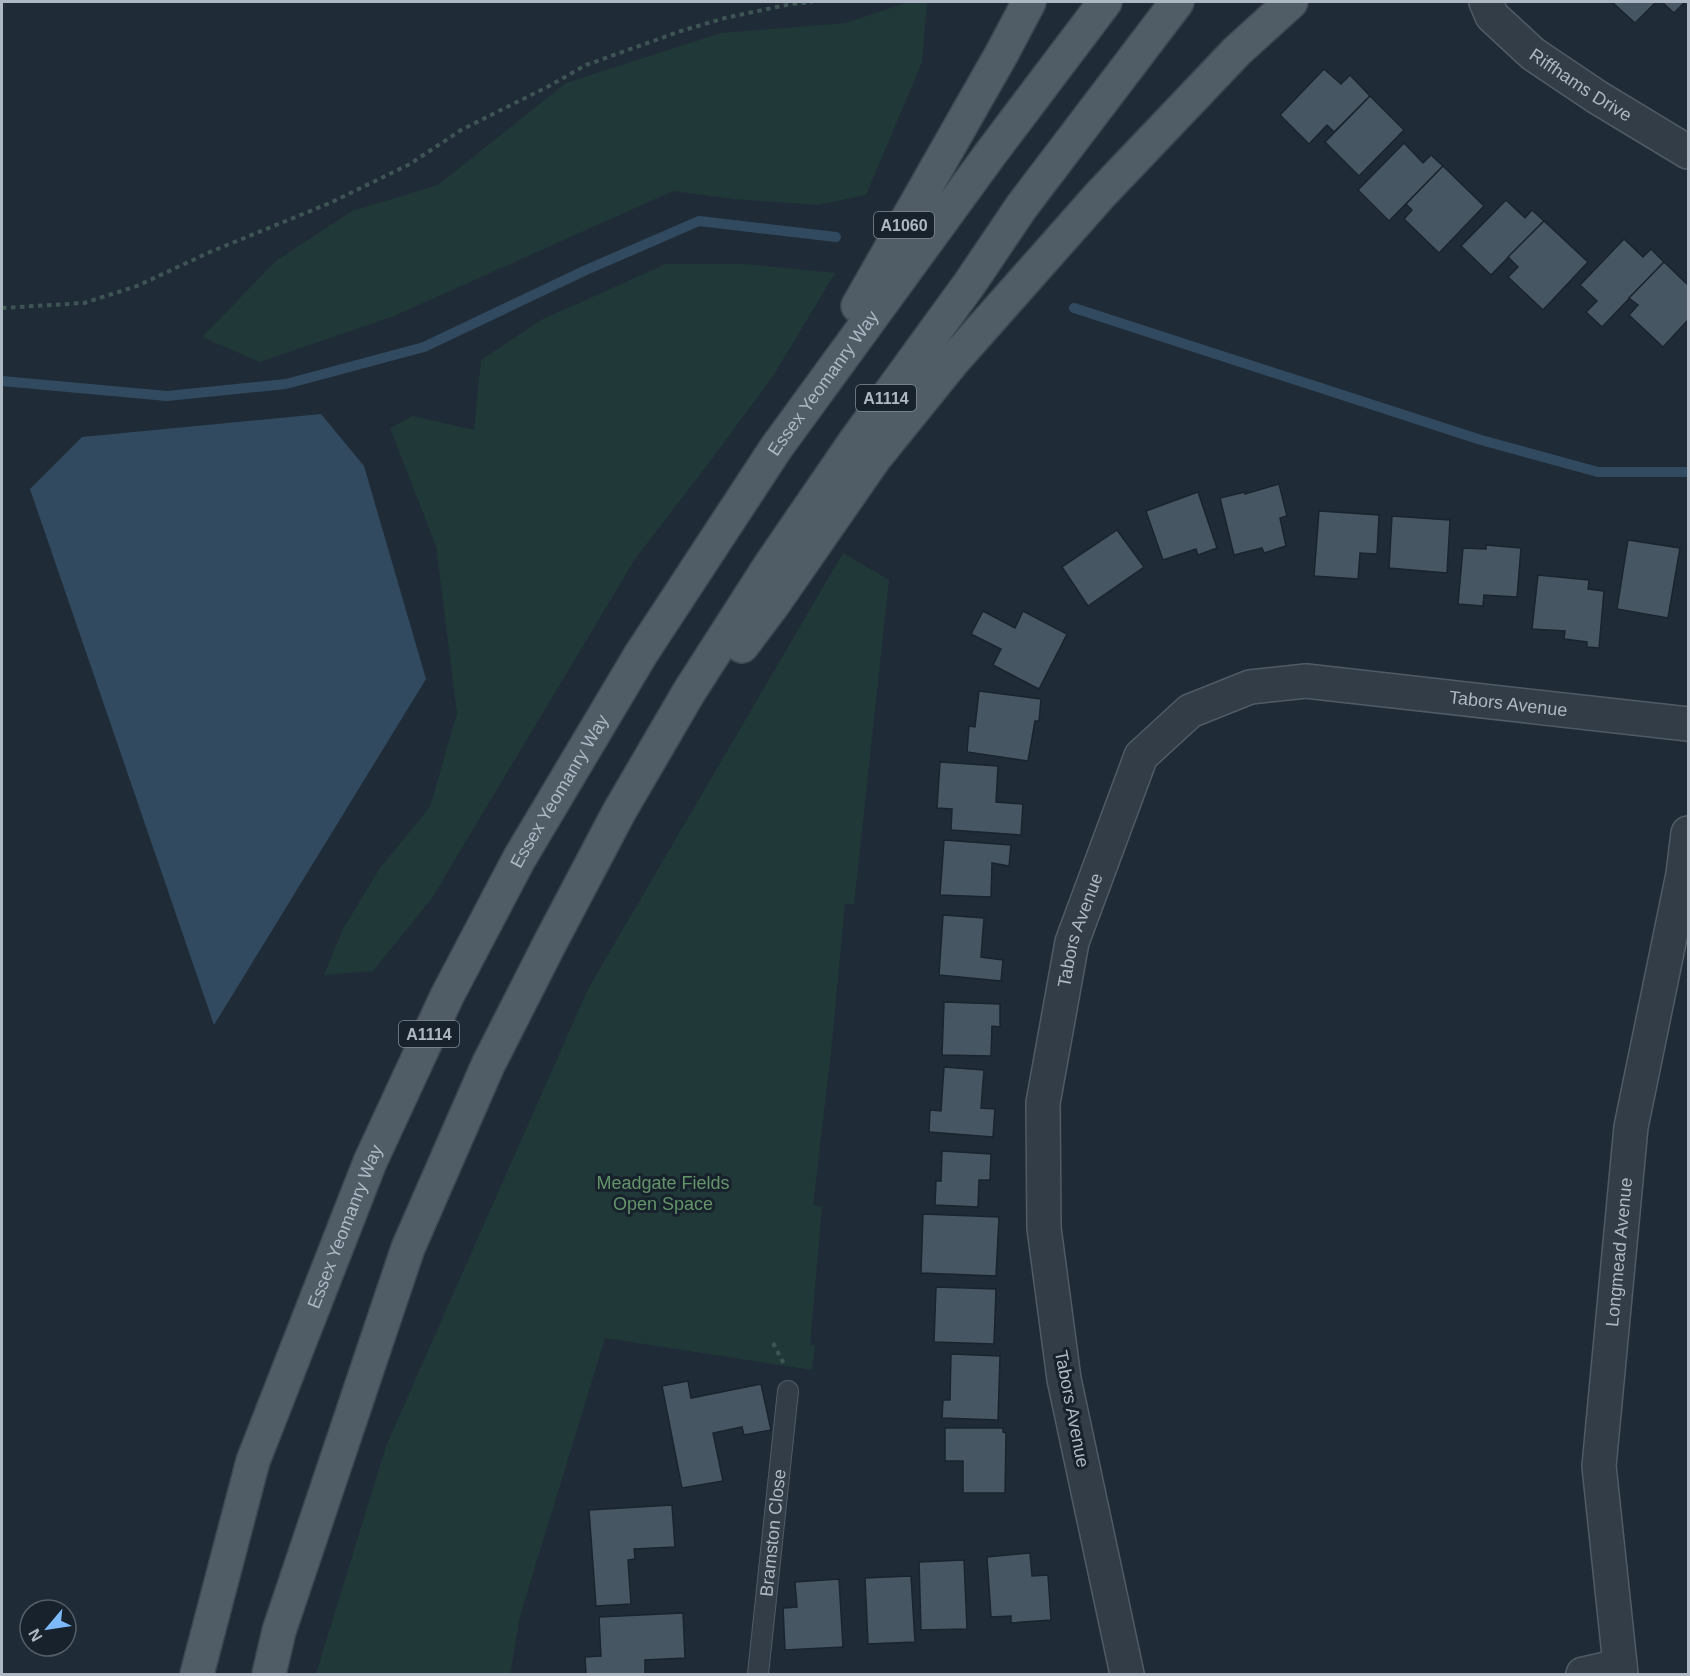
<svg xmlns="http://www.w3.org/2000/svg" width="1690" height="1676" font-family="Helvetica,sans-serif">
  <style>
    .green { fill: #213838 }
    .water { fill: #324a5f }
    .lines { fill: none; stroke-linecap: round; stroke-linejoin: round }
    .stream { stroke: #324a5f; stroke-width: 10 }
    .building { fill: #475663; stroke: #1a242e; stroke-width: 1.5 }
    .lane-casing { stroke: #505b65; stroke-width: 22 }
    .street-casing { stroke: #505b65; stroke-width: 36 }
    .primary-casing { stroke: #3c4651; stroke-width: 36 }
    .path { stroke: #3f5455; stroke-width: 4; stroke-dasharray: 4.5 4.5; stroke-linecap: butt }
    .lane { stroke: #333d47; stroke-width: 20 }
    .street { stroke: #333d47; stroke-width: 33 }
    .primary { stroke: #505d67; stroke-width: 33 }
    .labels { text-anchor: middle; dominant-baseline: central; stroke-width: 6; stroke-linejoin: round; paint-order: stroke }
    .shield { fill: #18222c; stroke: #808b96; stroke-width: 1.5 }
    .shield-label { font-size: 16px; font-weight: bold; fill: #adb8c4 }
    .street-label { font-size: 18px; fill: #adb8c4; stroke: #18222c }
    .park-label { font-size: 18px; fill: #64946a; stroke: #18222c }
  </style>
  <rect width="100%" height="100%" fill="#1f2c37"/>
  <g class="green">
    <path d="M909,2H927L922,62L866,195L817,205L733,199L673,191L394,316L260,362L202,337L276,261L352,211L438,185L566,83L721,33L846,23Z"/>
    <path d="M666,264H745L835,273L773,376L708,464L635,559L432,898L373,971L324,975L343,929L380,868L430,807L457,713L436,546L390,428L413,416L474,430L481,360L541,320Z"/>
    <path d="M843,553L889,580L854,904H845L831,1052L813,1205L822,1207L810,1345L815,1346L812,1370L605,1338L520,1616L510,1674H316L386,1446L588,989Z"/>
  </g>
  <path class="water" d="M321,414L364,466L426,679L214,1025L30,489L82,437Z"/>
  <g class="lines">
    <g class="stream">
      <path d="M1074,308L1481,440L1598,472H1688"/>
      <path d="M2,381L167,396L286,384L424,347L586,270L699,221L836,237"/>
    </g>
  </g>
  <g class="building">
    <path d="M1612,2H1656L1635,23Z"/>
    <path d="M1662,2H1685L1674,13Z"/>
    <path d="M1324,69L1341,84L1350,75L1370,96L1334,132L1327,125L1309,144L1280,115Z"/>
    <path d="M1370,96L1404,130L1359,176L1325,142Z"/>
    <path d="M1404,143L1423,163L1431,155L1443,166L1389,221L1358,190Z"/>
    <path d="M1443,166L1484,206L1439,253L1404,219L1412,210L1406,204Z"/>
    <path d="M1506,200L1525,218L1532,210L1544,221L1491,275L1461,246Z"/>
    <path d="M1544,221L1588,262L1543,310L1508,277L1518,267L1508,257Z"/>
    <path d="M1624,239L1643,257L1651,249L1664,262L1602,327L1586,312L1597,301L1580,285Z"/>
    <path d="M1664,262L1688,285V320L1663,347L1629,315L1638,305L1629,298Z"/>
    <path d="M1279,484L1287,516L1280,518L1286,546L1264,553L1262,548L1234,555L1220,498L1245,492V494Z"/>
    <path d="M1198,492L1217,548L1198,555L1196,549L1163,560L1146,511Z"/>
    <path d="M1319,511L1379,515L1377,554L1360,553L1358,579L1314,576Z"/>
    <path d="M1392,516L1450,520L1447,573L1389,568Z"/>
    <path d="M1117,530L1144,567L1088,606L1062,567Z"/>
    <path d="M1628,540L1680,548L1668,618L1617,609Z"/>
    <path d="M1486,545L1521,548L1517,597L1484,595L1483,606L1458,604L1463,548L1486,549Z"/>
    <path d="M1538,575L1589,580L1588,589L1604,591L1599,648L1587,647V642L1564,639L1565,631L1532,629Z"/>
    <path d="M983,611L1015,628L1023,611L1067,634L1039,689L993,665L1001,649L971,634Z"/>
    <path d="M979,691L1041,699L1039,721H1035L1028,761L967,752L969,726L975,727Z"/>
    <path d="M940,762L998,766L996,802L1023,804L1021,835L951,830L952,809L937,808Z"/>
    <path d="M944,840L1011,845L1009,866L992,863L991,897L940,895Z"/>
    <path d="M943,915L984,918L981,957L1003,960L1001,981L939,975Z"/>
    <path d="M944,1002L1000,1004V1027L992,1026L991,1056L942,1055Z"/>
    <path d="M944,1067L984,1070L981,1108L995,1109L993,1137L929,1132L930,1110L941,1111Z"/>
    <path d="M942,1151L991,1154L990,1180H979L978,1207L935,1205L936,1181H941Z"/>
    <path d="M923,1214L999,1217L996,1276L921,1273Z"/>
    <path d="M936,1287L996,1289L994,1344L934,1342Z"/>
    <path d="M951,1354L1000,1356L998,1420L942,1418L943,1400H950Z"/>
    <path d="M688,1381L691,1398L761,1384L771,1430L744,1435L742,1427L713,1433L723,1481L682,1488L662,1386Z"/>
    <path d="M945,1428H1003V1432L1006,1433L1005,1493H963V1461H945Z"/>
    <path d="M672,1505L675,1547L634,1549L635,1559L628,1560L631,1604L596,1606L589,1510Z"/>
    <path d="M1030,1553L1032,1576L1048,1575L1051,1620L1011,1623V1616L991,1617L987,1557Z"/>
    <path d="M964,1560L967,1629L921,1630L919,1562Z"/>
    <path d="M911,1576L915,1642L868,1644L865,1578Z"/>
    <path d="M839,1579L843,1647L785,1650L783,1608L797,1607L795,1582Z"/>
    <path d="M683,1613L685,1658L645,1660V1674H586L585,1657L601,1656L599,1617Z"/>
  </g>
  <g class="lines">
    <defs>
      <g id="lane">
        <path id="s1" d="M758,1674L788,1391"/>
      </g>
      <g id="street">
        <path id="s2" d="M1486,2L1492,16L1533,54L1597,97L1688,152"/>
        <path id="s3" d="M1127,1674L1064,1379L1044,1228L1043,1103L1072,942L1141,756L1190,711L1250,687L1306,681L1688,724"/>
        <path d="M1583,1674L1619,1666"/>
        <path id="s4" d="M1621,1674L1599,1466L1631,1127L1683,874L1688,833"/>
      </g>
      <g id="primary">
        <path d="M858,306L1001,55L1029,2"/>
        <path d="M742,646L772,606L874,459L954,360L1101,194L1237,51L1291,2"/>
        <path id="s5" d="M197,1674L253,1461L370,1162L447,996L519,859L641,654L776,448L991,153L1105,2"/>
        <path d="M269,1674L279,1631L408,1248L488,1065L550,943L619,812L689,692L771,564L856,440L970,283L1022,206L1177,2"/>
      </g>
    </defs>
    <use href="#lane" class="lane-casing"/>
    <use href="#street" class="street-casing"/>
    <use href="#primary" class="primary-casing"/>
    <g class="path">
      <path d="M2,308L84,303L137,286L210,252L330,203L410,164L461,130L549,86L586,65L681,31L725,18L791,4L812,2"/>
      <path d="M773,1343L784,1364"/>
    </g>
    <use href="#lane" class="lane"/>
    <use href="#street" class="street"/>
    <use href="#primary" class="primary"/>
  </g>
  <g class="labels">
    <g class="shield">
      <rect x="874" y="212" width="60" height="26" rx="4.5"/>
      <rect x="856" y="385" width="60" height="26" rx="4.5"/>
      <rect x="399" y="1021" width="60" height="26" rx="4.5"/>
    </g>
    <g class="shield-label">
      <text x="904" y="225">A1060</text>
      <text x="886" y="398">A1114</text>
      <text x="429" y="1034">A1114</text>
    </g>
    <g class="street-label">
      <text stroke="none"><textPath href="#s2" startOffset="128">Riffhams Drive</textPath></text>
      <text stroke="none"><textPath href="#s5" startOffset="1444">Essex Yeomanry Way</textPath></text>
      <text stroke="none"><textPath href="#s3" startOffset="1332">Tabors Avenue</textPath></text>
      <text stroke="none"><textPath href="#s5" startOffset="958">Essex Yeomanry Way</textPath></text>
      <text stroke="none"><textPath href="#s3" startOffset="756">Tabors Avenue</textPath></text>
      <text stroke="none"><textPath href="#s5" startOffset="472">Essex Yeomanry Way</textPath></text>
      <text stroke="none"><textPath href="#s4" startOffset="424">Longmead Avenue</textPath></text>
      <text transform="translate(1072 1409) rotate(79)">Tabors Avenue</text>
      <text stroke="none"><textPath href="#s1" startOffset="142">Bramston Close</textPath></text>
    </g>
    <g class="park-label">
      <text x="663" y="1183">Meadgate Fields<tspan x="663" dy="21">Open Space</tspan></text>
    </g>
  </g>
  <rect width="1690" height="1676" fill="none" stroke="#adb8c4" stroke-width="6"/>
  <g transform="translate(48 1628) rotate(241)"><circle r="28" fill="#18222c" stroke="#545e69" stroke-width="1.5"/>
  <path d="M0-4.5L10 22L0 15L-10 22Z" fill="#7dbaf9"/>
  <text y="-9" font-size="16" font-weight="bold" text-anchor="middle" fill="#adb8c4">N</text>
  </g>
</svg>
